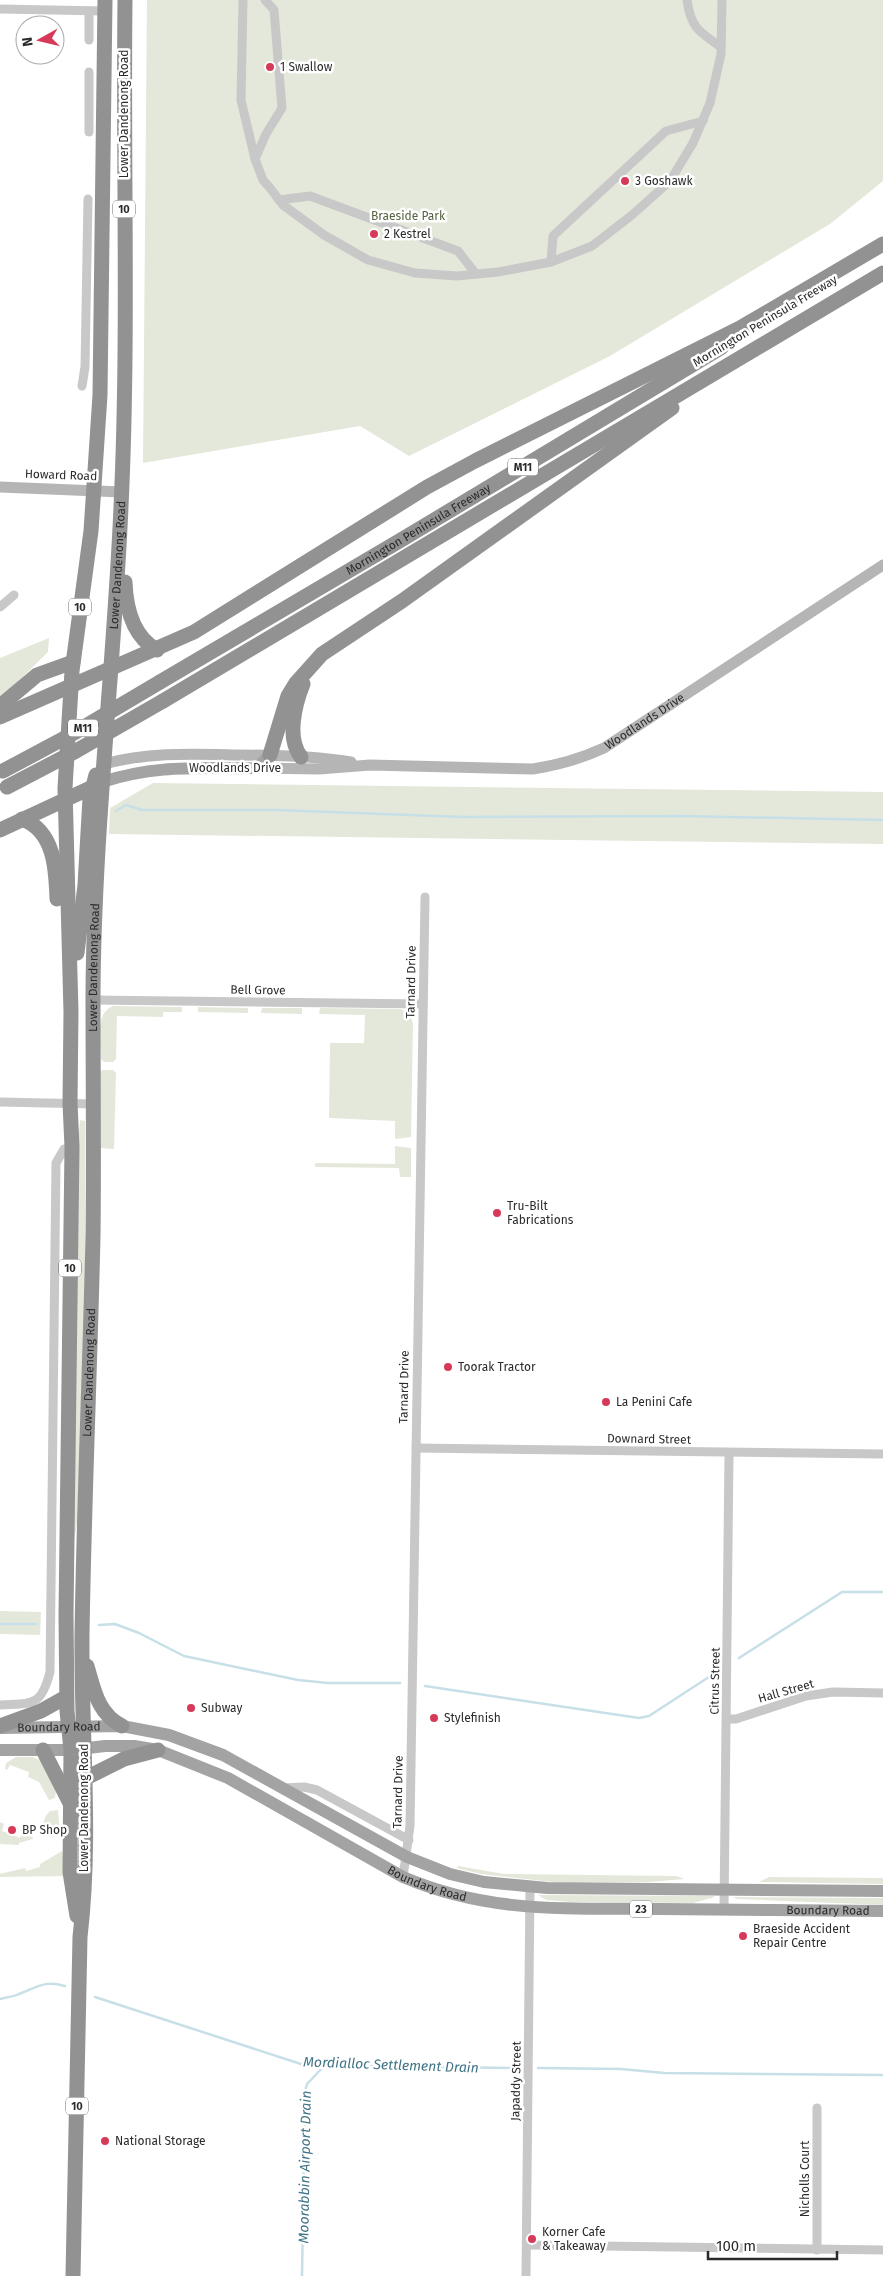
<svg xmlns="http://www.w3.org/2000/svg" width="883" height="2276" font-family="'Fira Sans',sans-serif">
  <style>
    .green { fill: #e3e8da }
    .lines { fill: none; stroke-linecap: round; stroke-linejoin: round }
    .stream { stroke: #c7dfe7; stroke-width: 2.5 }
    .street { stroke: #c8c8c8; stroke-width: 9 }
    .secondary { stroke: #b5b5b5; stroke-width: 11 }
    .primary { stroke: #a3a3a3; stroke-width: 12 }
    .highway { stroke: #929292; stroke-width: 15 }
    .highway-bridge { stroke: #929292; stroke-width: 15 }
    .poi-dot { fill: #d73958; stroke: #fff; stroke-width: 2 }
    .labels { text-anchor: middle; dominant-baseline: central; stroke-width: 5; stroke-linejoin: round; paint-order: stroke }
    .shield { fill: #fff; stroke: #6b6b6b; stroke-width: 1 }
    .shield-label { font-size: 11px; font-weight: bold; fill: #2b2b2b }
    .poi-label { font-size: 12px; fill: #2b2b2b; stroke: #fff; text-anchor: start }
    .street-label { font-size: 12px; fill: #2b2b2b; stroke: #fff }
    .park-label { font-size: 12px; fill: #53633d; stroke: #fff }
    .water-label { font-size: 14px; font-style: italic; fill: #417486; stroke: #fff }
  </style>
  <rect width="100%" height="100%" fill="#fff"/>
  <g class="green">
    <path d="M147,0H883V181L830,224L610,356L409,456L360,426L143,463Z"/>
    <path d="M49,638L48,652L0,699V658Z"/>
    <path d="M153,783L883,792V844L109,834L110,808Z"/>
    <path d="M113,1006L182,1007V1012H163V1017L117,1016L116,1059L113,1062H104L101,1059C101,1041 94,1014 113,1006Z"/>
    <path d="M198,1007L248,1008V1013L198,1012Z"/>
    <path d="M262,1008H302V1014L261,1013Z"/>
    <path d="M320,1008L400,1009L410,1013L413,1024L411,1137L395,1139V1121L329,1118L330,1043H364L365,1015L319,1014Z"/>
    <path d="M102,1070H113L116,1073L114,1149L101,1148L100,1072Z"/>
    <path d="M80,1120L85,1121V1280L81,1502L73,1545L78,1145Z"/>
    <path d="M395,1146L411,1148V1177H400L399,1168L315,1167V1163L395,1164Z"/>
    <path d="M0,1611L41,1612L40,1635L0,1634Z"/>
    <path d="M16,1757H32L43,1761L56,1790L55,1798L49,1800L39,1782L28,1777L29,1772L10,1765L7,1770L5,1769L6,1763Z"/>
    <path d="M58,1810L60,1834L52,1837L46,1833C41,1825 44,1817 50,1811Z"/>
    <path d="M0,1822L4,1824L2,1831L20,1838L26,1824L29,1825L33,1839L19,1843V1845L0,1844Z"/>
    <path d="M62,1851L66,1876L0,1877V1874L25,1868L26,1871L40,1867V1864Z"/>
    <path d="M458,1866L504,1874L677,1876L684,1879L649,1882H552L481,1874L457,1868Z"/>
    <path d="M769,1877L883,1878V1884L759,1882Z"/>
    <path d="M538,1895L713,1896L715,1897L693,1903L571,1902L546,1900Z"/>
    <path d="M733,1897L883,1898V1905L737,1899Z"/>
  </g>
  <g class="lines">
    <g class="stream">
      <path d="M116,811L126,805L142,810H276L463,817L680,816L883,820"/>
      <path d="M0,1624H36"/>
      <path d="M99,1625L115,1624L139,1633L184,1656L298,1680L328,1683H400"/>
      <path d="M739,1658L842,1592H883"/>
      <path d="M425,1686L639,1718L649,1716L715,1673"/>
      <path d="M95,1997L304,2065L518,2068"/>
      <path d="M0,1999C6,1997 13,1997 19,1994C38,1987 44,1980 65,1986"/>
      <path d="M538,2068L621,2069L664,2073L883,2075"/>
      <path d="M302,2276L305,2092L307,2084L325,2065"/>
    </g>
    <g class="street">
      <path d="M243,0L241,100L255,159L263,180L270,188L283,205L324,235L368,260L415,273L457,276L498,272L551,262L592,246L632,215L670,181L693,143L710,103L721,54L722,0"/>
      <path d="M687,0C691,28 699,32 721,47"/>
      <path d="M0,9L105,11"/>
      <path d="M89,40V11"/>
      <path d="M89,132V72"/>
      <path d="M255,159L266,134L282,108L274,10L265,0"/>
      <path d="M279,200L310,196L458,251L476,274"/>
      <path d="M551,262L553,236L666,131L703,121"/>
      <path d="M82,386L85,367L88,199"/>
      <path d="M0,607L14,595"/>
      <path d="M93,1000L423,1004"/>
      <path d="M0,1102L94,1104"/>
      <path d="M416,1448L883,1454"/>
      <path d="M0,1705C33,1703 41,1707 50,1672L56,1163L64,1149L72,1147"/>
      <path d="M727,1719H736L806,1696L833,1692L883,1693"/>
      <path d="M283,1788L304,1787L317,1790L409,1840"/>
      <path d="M403,1877L410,1826L425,897"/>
      <path d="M724,1910L729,1453"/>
      <path d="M817,2108V2250"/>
      <path d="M527,2245L883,2250"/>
      <path d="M526,2276L530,1887"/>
    </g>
    <g class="secondary">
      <path d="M0,487L122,492"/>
      <path d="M104,764C149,752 191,754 237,755C275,755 313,756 351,762"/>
      <path id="s1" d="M257,768L319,769L370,765L533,769C559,765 580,759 604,748L883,565"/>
    </g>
    <g class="primary">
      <path d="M102,782C158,764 200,769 257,768L270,755"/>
      <path id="s2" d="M1,1728L122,1726L169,1735L223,1755L407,1857L450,1874L484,1882L547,1888L883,1891"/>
      <path id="s3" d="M0,1750H71L105,1746H134L158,1750L228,1778L403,1877C490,1914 567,1908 660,1909C734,1910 809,1910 883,1911"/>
    </g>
    <g class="highway">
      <path d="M125,582C126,608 132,636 157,650"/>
      <path id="s4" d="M160,682L401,540L722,347"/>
      <path d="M163,701L883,273"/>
      <path d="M0,706L37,675L73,662"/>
      <path d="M0,717L194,632L427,487L475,461L740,328L883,244"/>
      <path d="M270,755L288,696L296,683L322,654L402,601L672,408"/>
      <path d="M301,757C286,738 295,704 303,684"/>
      <path d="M22,819C55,831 56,870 57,899"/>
      <path d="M0,830L99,784"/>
      <path d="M77,953L85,885L90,798L96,775"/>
      <path d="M87,1666C94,1690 98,1714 122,1726"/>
      <path d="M0,1726L41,1711L66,1697"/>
      <path d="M43,1750L70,1803"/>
      <path d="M86,1778L124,1759L158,1750"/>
      <path d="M77,1916L70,1872L71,1750L67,1711L66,1615L72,1147L70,1103L71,1012L65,788L72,671L91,531L100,395L105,0"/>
      <path id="s5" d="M73,2276L80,1937C92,1836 81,1736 82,1635C84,1502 90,1369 93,1236C94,1155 93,1074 93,993C94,830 114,669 121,507C129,338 123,169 125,0"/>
    </g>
    <g class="highway-bridge">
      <path d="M3,771L74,733L160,682"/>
      <path d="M7,787L76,751L163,701"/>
    </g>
  </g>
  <g class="poi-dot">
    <circle cx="270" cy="67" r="5"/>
    <circle cx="625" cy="181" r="5"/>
    <circle cx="374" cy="234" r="5"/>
    <circle cx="497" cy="1213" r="5"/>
    <circle cx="448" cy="1367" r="5"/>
    <circle cx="606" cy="1402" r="5"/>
    <circle cx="191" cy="1708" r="5"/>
    <circle cx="434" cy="1718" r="5"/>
    <circle cx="12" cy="1830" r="5"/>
    <circle cx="743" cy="1936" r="5"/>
    <circle cx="105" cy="2141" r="5"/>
    <circle cx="532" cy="2239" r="5"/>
  </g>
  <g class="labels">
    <g class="shield">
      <rect x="113" y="200.5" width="22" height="17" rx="4"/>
      <rect x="508" y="458.5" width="30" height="17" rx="4"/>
      <rect x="69" y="598.5" width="22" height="17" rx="4"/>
      <rect x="68" y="719.5" width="30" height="17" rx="4"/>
      <rect x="59" y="1259.5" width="22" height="17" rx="4"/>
      <rect x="630" y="1900.5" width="22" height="17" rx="4"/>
      <rect x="66" y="2097.5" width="22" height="17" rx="4"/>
    </g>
    <g class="shield-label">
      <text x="124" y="209">10</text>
      <text x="523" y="467">M11</text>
      <text x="80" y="607">10</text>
      <text x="83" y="728">M11</text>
      <text x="70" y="1268">10</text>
      <text x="641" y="1909">23</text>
      <text x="77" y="2106">10</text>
    </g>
    <g class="poi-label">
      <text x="280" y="67">1 Swallow</text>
      <text x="635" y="181">3 Goshawk</text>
      <text x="384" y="234">2 Kestrel</text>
      <text x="507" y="1206">Tru-Bilt<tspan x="507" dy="14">Fabrications</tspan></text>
      <text x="458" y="1367">Toorak Tractor</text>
      <text x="616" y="1402">La Penini Cafe</text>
      <text x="201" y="1708">Subway</text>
      <text x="444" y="1718">Stylefinish</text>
      <text x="22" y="1830">BP Shop</text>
      <text x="753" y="1929">Braeside Accident<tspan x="753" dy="14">Repair Centre</tspan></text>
      <text x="115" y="2141">National Storage</text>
      <text x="542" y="2232">Korner Cafe<tspan x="542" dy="14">&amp; Takeaway</tspan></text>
    </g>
    <g class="street-label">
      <text transform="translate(124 114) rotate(-90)">Lower Dandenong Road</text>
      <text transform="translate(765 321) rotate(-31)">Mornington Peninsula Freeway</text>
      <text transform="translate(61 475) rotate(2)">Howard Road</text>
      <text stroke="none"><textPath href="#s4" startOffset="300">Mornington Peninsula Freeway</textPath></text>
      <text stroke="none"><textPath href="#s5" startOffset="1712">Lower Dandenong Road</textPath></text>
      <text stroke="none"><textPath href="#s1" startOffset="399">Woodlands Drive</textPath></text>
      <text x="235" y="768">Woodlands Drive</text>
      <text stroke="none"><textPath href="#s5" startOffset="1309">Lower Dandenong Road</textPath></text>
      <text transform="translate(411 982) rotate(-89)">Tarnard Drive</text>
      <text transform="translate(258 990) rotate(1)">Bell Grove</text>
      <text stroke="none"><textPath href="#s5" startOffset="904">Lower Dandenong Road</textPath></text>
      <text transform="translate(404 1387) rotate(-89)">Tarnard Drive</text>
      <text transform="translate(649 1439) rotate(1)">Downard Street</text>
      <text transform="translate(715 1681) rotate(-89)">Citrus Street</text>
      <text transform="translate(786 1691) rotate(-16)">Hall Street</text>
      <text stroke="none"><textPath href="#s2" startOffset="58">Boundary Road</textPath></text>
      <text transform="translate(398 1792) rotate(-89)">Tarnard Drive</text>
      <text transform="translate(84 1808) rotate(-90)">Lower Dandenong Road</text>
      <text stroke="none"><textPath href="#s3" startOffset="460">Boundary Road</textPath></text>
      <text stroke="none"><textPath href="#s3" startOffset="864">Boundary Road</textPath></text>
      <text transform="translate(516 2081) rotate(-89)">Japaddy Street</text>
      <text transform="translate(805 2179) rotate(-90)">Nicholls Court</text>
    </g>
    <g class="park-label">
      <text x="408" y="216">Braeside Park</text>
    </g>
    <g class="water-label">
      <text transform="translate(391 2065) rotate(2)">Mordialloc Settlement Drain</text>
      <text transform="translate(305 2167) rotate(-89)">Moorabbin Airport Drain</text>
    </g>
  </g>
  <g transform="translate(40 40) rotate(262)"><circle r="24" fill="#ffffff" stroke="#aaaaaa"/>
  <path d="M0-4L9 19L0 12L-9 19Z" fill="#d73958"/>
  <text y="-8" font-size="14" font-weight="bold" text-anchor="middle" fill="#2b2b2b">N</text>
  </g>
  <path d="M708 2251v8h129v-8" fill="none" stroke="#2b2b2b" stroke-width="2.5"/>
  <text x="716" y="2251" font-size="15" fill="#2b2b2b" stroke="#ffffff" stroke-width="4" paint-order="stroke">100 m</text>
</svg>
